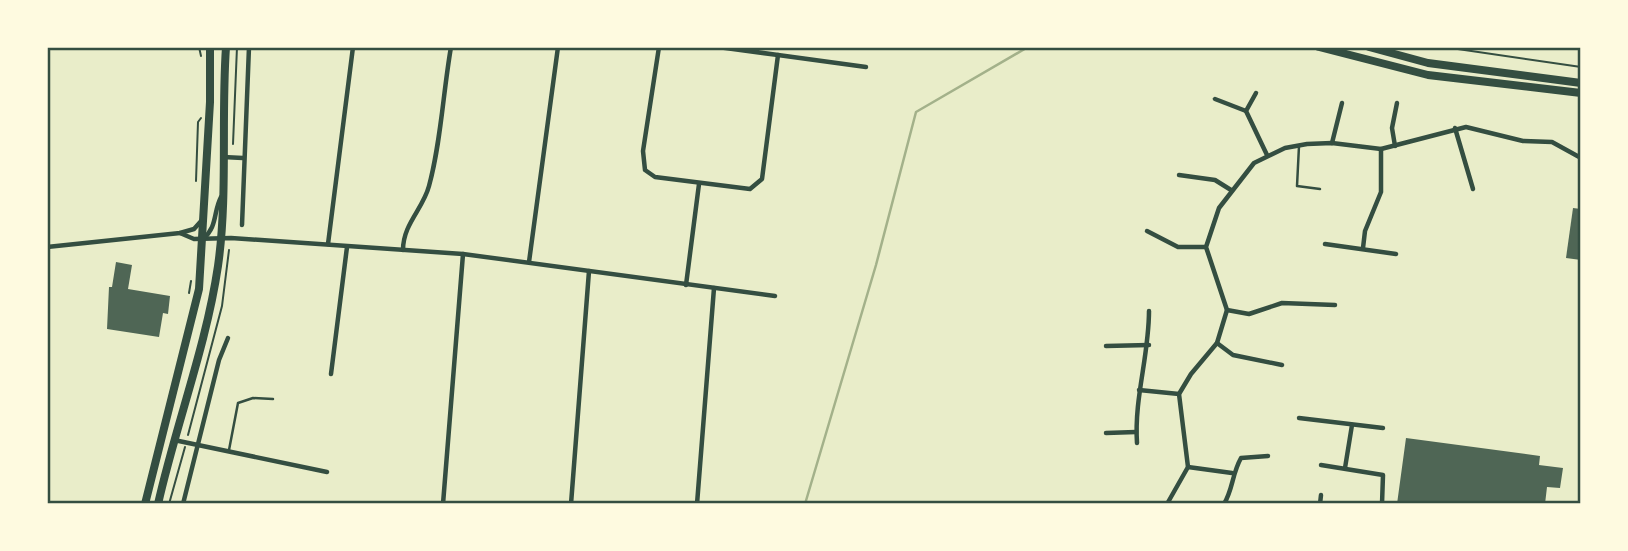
<svg xmlns="http://www.w3.org/2000/svg" width="1628" height="551" font-family="'Sofia Sans Condensed',sans-serif">
  <style>
    .lines { fill: none; stroke-linecap: round; stroke-linejoin: round }
    .stream { stroke: #a3b18a; stroke-width: 2.5 }
    .building { fill: #4f6655 }
    .path { stroke: #344e41; stroke-width: 2 }
    .service { stroke: #344e41; stroke-width: 2.5 }
    .minor { stroke: #344e41; stroke-width: 4.5 }
    .primary { stroke: #344e41; stroke-width: 8 }
    .trunk { stroke: #344e41; stroke-width: 8 }
    .neatline { fill: none; stroke: #344e41; stroke-width: 2.5 }
  </style>
  <rect width="100%" height="100%" fill="#e9edc9"/>
  <g class="lines">
    <path class="stream" d="M805,504L876,265L916,112L1028,47"/>
  </g>
  <g class="building">
    <path d="M1573,208L1581,209V260L1566,258Z"/>
    <path d="M116,262L132,265L128,289L170,296L168,314L163,313L159,337L107,329L109,287H112Z"/>
    <path d="M1406,438L1540,456L1539,465L1563,468L1560,488L1547,487L1545,504H1397Z"/>
  </g>
  <g class="lines">
    <g class="path">
      <path d="M199,47L201,56"/>
      <path d="M1444,47L1581,67"/>
      <path d="M233,144L237,47"/>
      <path d="M196,181L198,122L201,118"/>
      <path d="M189,293L191,281"/>
      <path d="M188,435L222,306L229,250"/>
      <path d="M169,504L185,447"/>
    </g>
    <g class="service">
      <path d="M1299,146L1297,186L1320,189"/>
      <path d="M229,450L238,403L253,398L273,399"/>
    </g>
    <g class="minor">
      <path d="M659,47L643,151L645,170L655,177L750,189L762,179L778,55L718,47"/>
      <path d="M778,55L866,67"/>
      <path d="M1256,93L1246,111L1267,155"/>
      <path d="M1215,99L1246,111"/>
      <path d="M1455,128L1473,189"/>
      <path d="M1332,143L1342,103"/>
      <path d="M1395,146L1392,128L1397,103"/>
      <path d="M223,157L243,158"/>
      <path d="M1179,175L1215,180L1231,190"/>
      <path d="M242,225L249,47"/>
      <path d="M1147,231L1178,247H1205"/>
      <path d="M180,233L194,239L231,238L463,254L775,296"/>
      <path d="M203,239C218,226 213,212 221,197"/>
      <path d="M328,244L353,47"/>
      <path d="M1325,244L1396,254"/>
      <path d="M47,247L180,233L194,229L202,220"/>
      <path d="M1363,248L1365,231L1381,192V149"/>
      <path d="M403,250C403,224 423,209 429,186C441,142 443,93 451,47"/>
      <path d="M529,262L558,47"/>
      <path d="M686,285L699,184"/>
      <path d="M1227,310L1249,314L1282,303L1335,305"/>
      <path d="M1217,343L1233,355L1282,365"/>
      <path d="M1106,346L1149,345"/>
      <path d="M331,374L347,247"/>
      <path d="M1139,390L1179,394"/>
      <path d="M1299,418L1383,428"/>
      <path d="M1106,433L1136,432"/>
      <path d="M174,440L327,472"/>
      <path d="M1137,443C1134,398 1149,356 1149,311"/>
      <path d="M1321,465L1383,475L1382,504"/>
      <path d="M1188,467L1232,473"/>
      <path d="M1345,468L1352,425"/>
      <path d="M183,504L219,360L228,338"/>
      <path d="M443,504L463,254"/>
      <path d="M571,504L589,271"/>
      <path d="M697,504L714,288"/>
      <path d="M1167,504L1188,467L1179,394L1191,374L1217,343L1227,310L1206,247L1219,208L1254,163L1285,148L1307,144L1332,143L1381,149L1466,127L1523,141L1552,142L1581,158"/>
      <path d="M1224,504C1233,489 1232,474 1241,458L1268,456"/>
      <path d="M1320,504L1321,495"/>
    </g>
    <g class="primary">
      <path d="M145,504L199,289L210,102V47"/>
      <path d="M158,504C176,424 206,347 218,266C228,196 221,119 226,47"/>
    </g>
    <g class="trunk">
      <path d="M1319,47L1428,75L1581,93"/>
      <path d="M1369,47L1428,63L1581,83"/>
    </g>
  </g>
  <rect width="1628" height="551" fill="none" stroke="#fefae0" stroke-width="98"/>
  <rect x="49" y="49" width="1530" height="453" class="neatline"/>
</svg>
